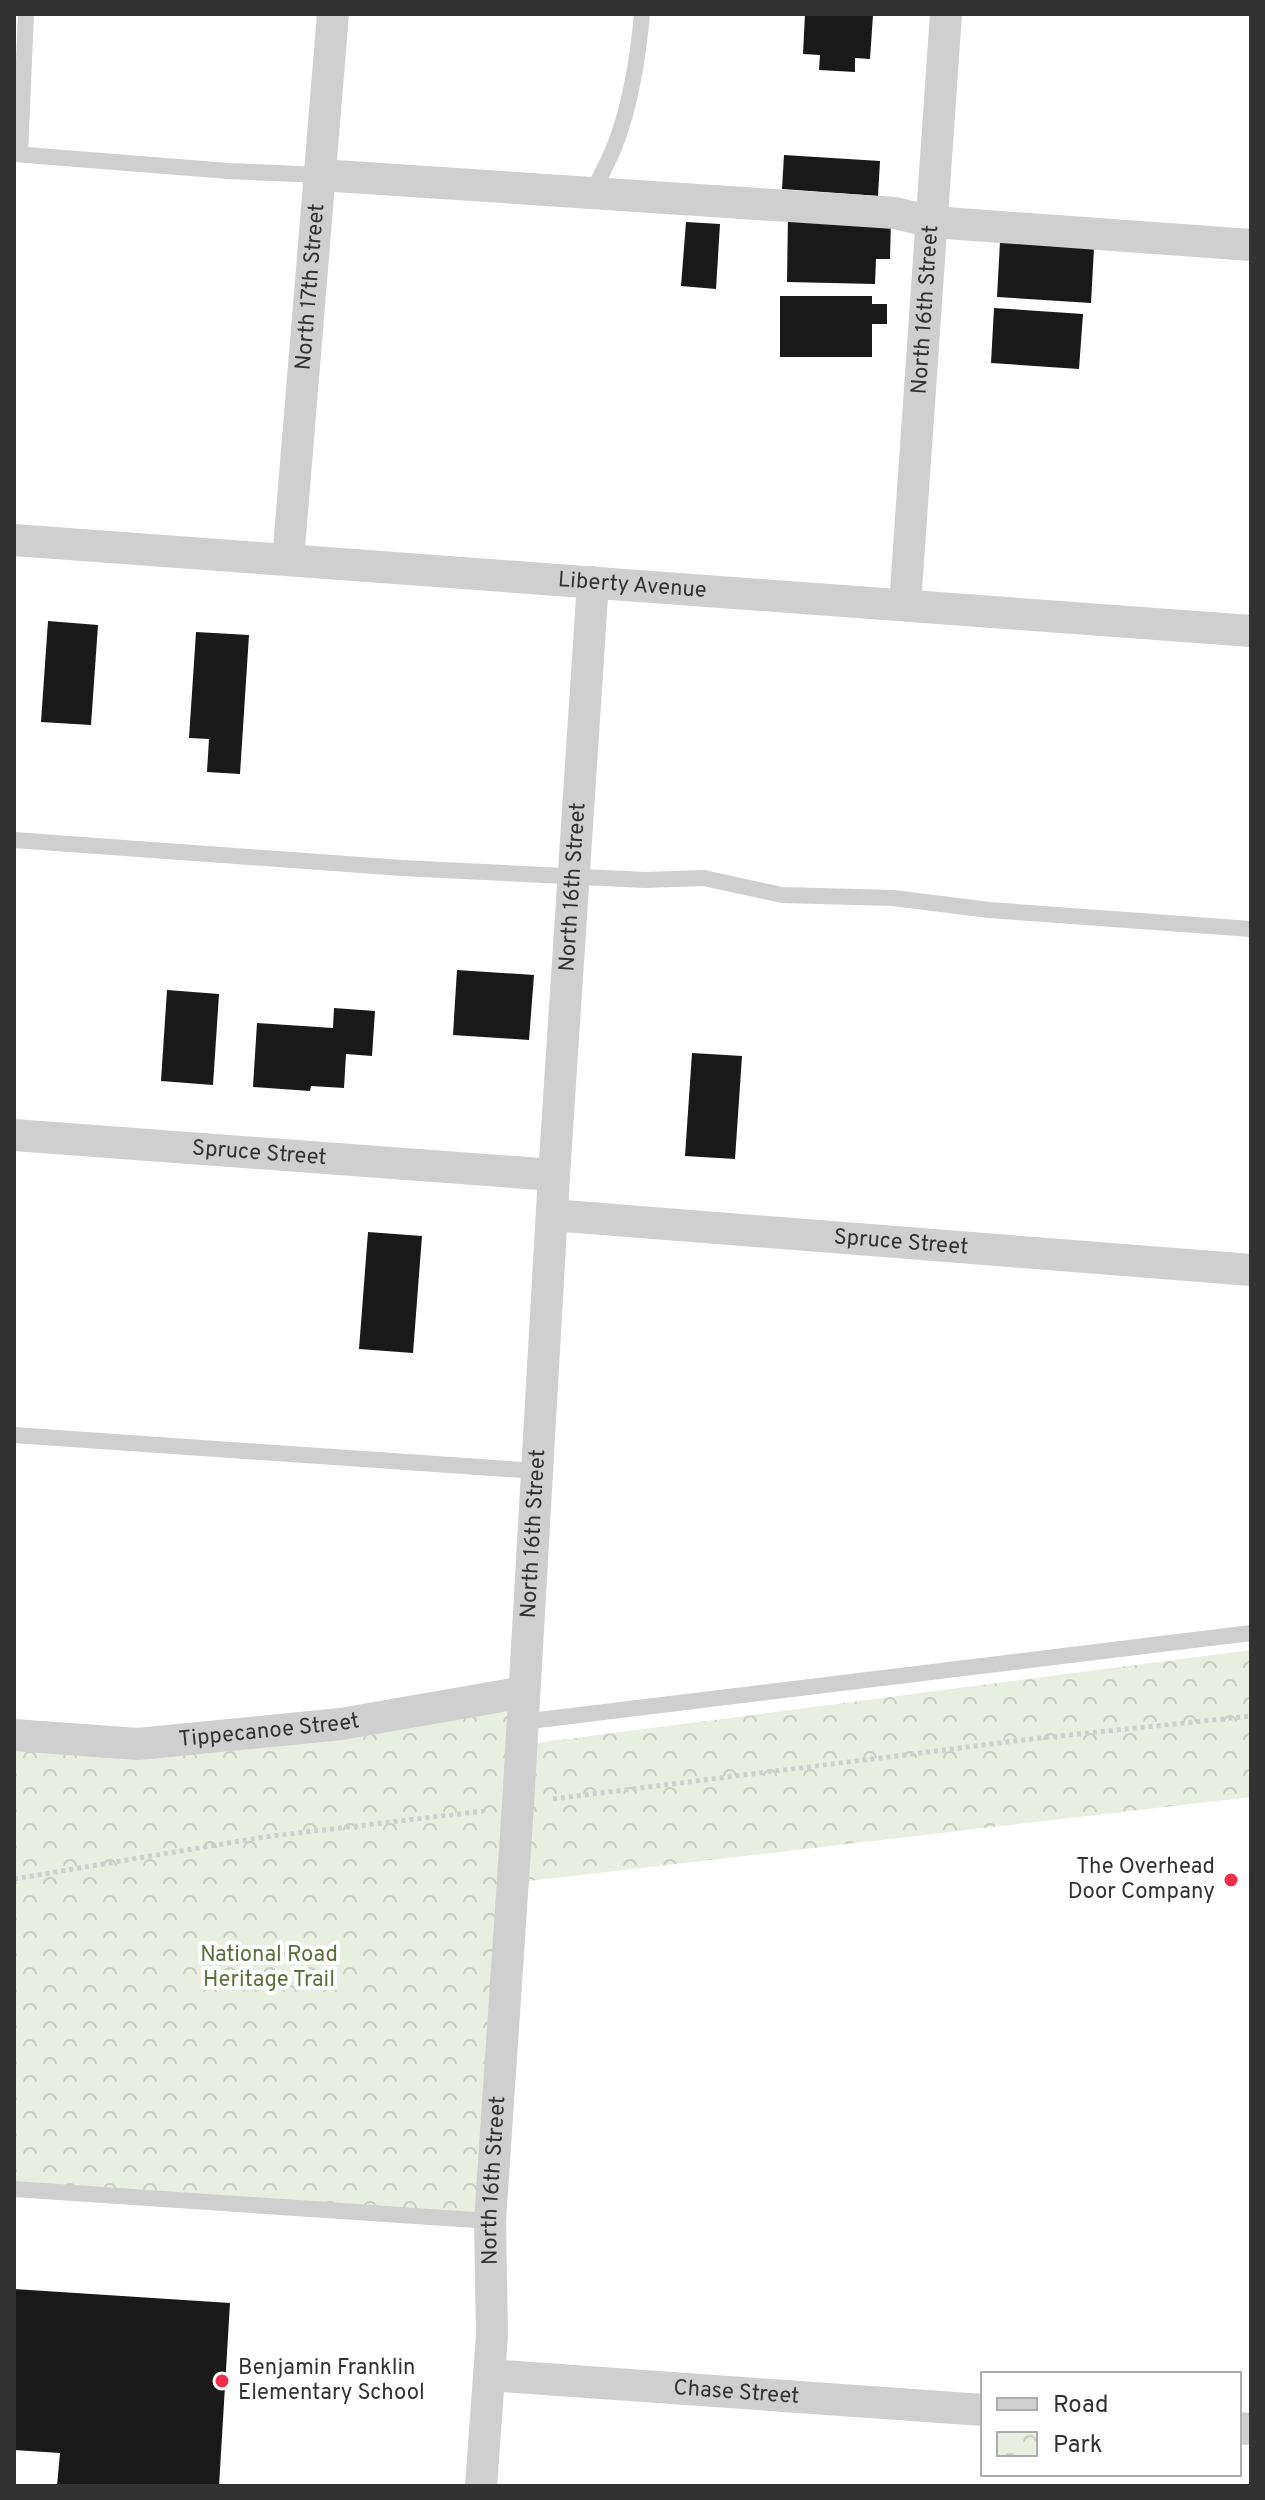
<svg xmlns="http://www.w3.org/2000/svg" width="1265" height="2500" font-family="Overpass,sans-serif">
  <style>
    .park { fill: url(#park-crowns) }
    .building { fill: #191919 }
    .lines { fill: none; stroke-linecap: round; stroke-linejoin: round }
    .path { stroke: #cfcfcf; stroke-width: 5; stroke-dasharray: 4 4; stroke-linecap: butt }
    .service { stroke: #cfcfcf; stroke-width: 16 }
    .minor { stroke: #cfcfcf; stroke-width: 32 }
    .poi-dot { fill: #f02c48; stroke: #fff; stroke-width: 3 }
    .labels { text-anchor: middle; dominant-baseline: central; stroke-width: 8; stroke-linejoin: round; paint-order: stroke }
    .street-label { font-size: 22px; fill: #323232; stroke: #fff }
    .poi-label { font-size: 22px; fill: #323232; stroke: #fff; text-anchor: end }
    .park-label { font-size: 22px; fill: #58713b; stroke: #fff }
  </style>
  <defs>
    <pattern id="park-crowns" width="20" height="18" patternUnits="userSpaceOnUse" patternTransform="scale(2)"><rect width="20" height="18" fill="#e9efe0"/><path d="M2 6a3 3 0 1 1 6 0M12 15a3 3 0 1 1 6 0" fill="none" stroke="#c8cdc1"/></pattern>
  </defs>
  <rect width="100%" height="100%" fill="#fff"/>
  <path class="park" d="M1251,1650V1797L512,1883L490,2221L14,2189V1735L138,1744L524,1692L521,1745Z"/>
  <g class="building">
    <path d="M805,14L873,15L870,59L855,58V72L819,70L820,55L803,54Z"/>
    <path d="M784,155L880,161L878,196L782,189Z"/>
    <path d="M788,215L891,218L890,259H876L875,284L787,282Z"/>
    <path d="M686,222L720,224L716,289L681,286Z"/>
    <path d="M1000,242L1094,248L1091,303L997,297Z"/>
    <path d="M780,296H872V304H887V324H872V357H780Z"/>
    <path d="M994,308L1083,314L1079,369L991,363Z"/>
    <path d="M48,621L98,625L91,725L41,722Z"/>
    <path d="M196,632L249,635L240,774L207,772L209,739L189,738Z"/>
    <path d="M457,970L534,975L529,1040L453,1035Z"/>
    <path d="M167,990L219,994L213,1085L161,1081Z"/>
    <path d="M334,1008L375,1011L372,1056L346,1054L344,1088L311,1086L310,1091L253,1087L257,1023L333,1028Z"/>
    <path d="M692,1053L742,1056L735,1159L685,1156Z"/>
    <path d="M368,1232L422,1236L413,1353L359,1349Z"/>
    <path d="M14,2289L230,2303L219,2486H57L60,2453L14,2450Z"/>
  </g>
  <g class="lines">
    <g class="path">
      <path d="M553,1799L1031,1739L1251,1716"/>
      <path d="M14,1879L264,1837L484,1811"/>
    </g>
    <g class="service">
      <path d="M14,154L228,171L320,175"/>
      <path d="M20,154L26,14"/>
      <path d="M593,192C600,176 609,161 615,145C631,104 638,58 642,14"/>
      <path d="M14,840L402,868L645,880L704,878L782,895L893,898L989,910L1251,929"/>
      <path d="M14,1435L537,1471"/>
      <path d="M522,1722L1251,1633"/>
      <path d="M14,2189L490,2221"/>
    </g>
    <g class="minor">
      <path d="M320,175L895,213L932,222L1251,245"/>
      <path id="s1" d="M14,540L1251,631"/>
      <path id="s2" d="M288,560L333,14"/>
      <path id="s3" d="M905,605L946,14"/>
      <path id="s4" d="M14,1135L554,1175"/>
      <path id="s5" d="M552,1215L1251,1270"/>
      <path id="s6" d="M14,1735L138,1744L341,1724L524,1692"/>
      <path id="s7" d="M489,2375L983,2410"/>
      <path d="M1239,2428L1251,2429"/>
      <path id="s8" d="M481,2486L492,2335L490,2221L518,1805L554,1175L593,582"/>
    </g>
  </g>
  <g class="poi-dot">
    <circle cx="1231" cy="1880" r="8"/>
    <circle cx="222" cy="2381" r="8"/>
  </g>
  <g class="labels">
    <g class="street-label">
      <text stroke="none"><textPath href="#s2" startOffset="274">North 17th Street</textPath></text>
      <text stroke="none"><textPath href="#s3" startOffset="296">North 16th Street</textPath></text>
      <text stroke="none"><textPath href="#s1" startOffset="620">Liberty Avenue</textPath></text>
      <text stroke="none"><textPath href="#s8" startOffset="1602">North 16th Street</textPath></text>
      <text stroke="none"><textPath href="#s4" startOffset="246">Spruce Street</textPath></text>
      <text stroke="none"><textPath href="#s5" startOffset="350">Spruce Street</textPath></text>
      <text stroke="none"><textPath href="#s8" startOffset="954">North 16th Street</textPath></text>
      <text stroke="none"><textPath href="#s6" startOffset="256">Tippecanoe Street</textPath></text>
      <text stroke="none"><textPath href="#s8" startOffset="306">North 16th Street</textPath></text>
      <text stroke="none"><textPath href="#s7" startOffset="248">Chase Street</textPath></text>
    </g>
    <g class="poi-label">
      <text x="1215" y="1867">The Overhead<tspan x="1215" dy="25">Door Company</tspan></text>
      <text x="238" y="2368" text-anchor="start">Benjamin Franklin<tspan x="238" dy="25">Elementary School</tspan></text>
    </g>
    <g class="park-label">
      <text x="269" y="1955">National Road<tspan x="269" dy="25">Heritage Trail</tspan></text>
    </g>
  </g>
  <rect width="1265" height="2500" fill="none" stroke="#323232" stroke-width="32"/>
  <rect x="981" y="2372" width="260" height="104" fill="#ffffff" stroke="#adadad" stroke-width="2"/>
  <rect x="997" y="2398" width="40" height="12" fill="#cfcfcf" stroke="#adadad" stroke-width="2"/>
  <text x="1053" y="2412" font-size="24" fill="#323232">Road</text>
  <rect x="997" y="2432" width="40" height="24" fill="url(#park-crowns)" stroke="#adadad" stroke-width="2"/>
  <text x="1053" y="2452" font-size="24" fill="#323232">Park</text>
</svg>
